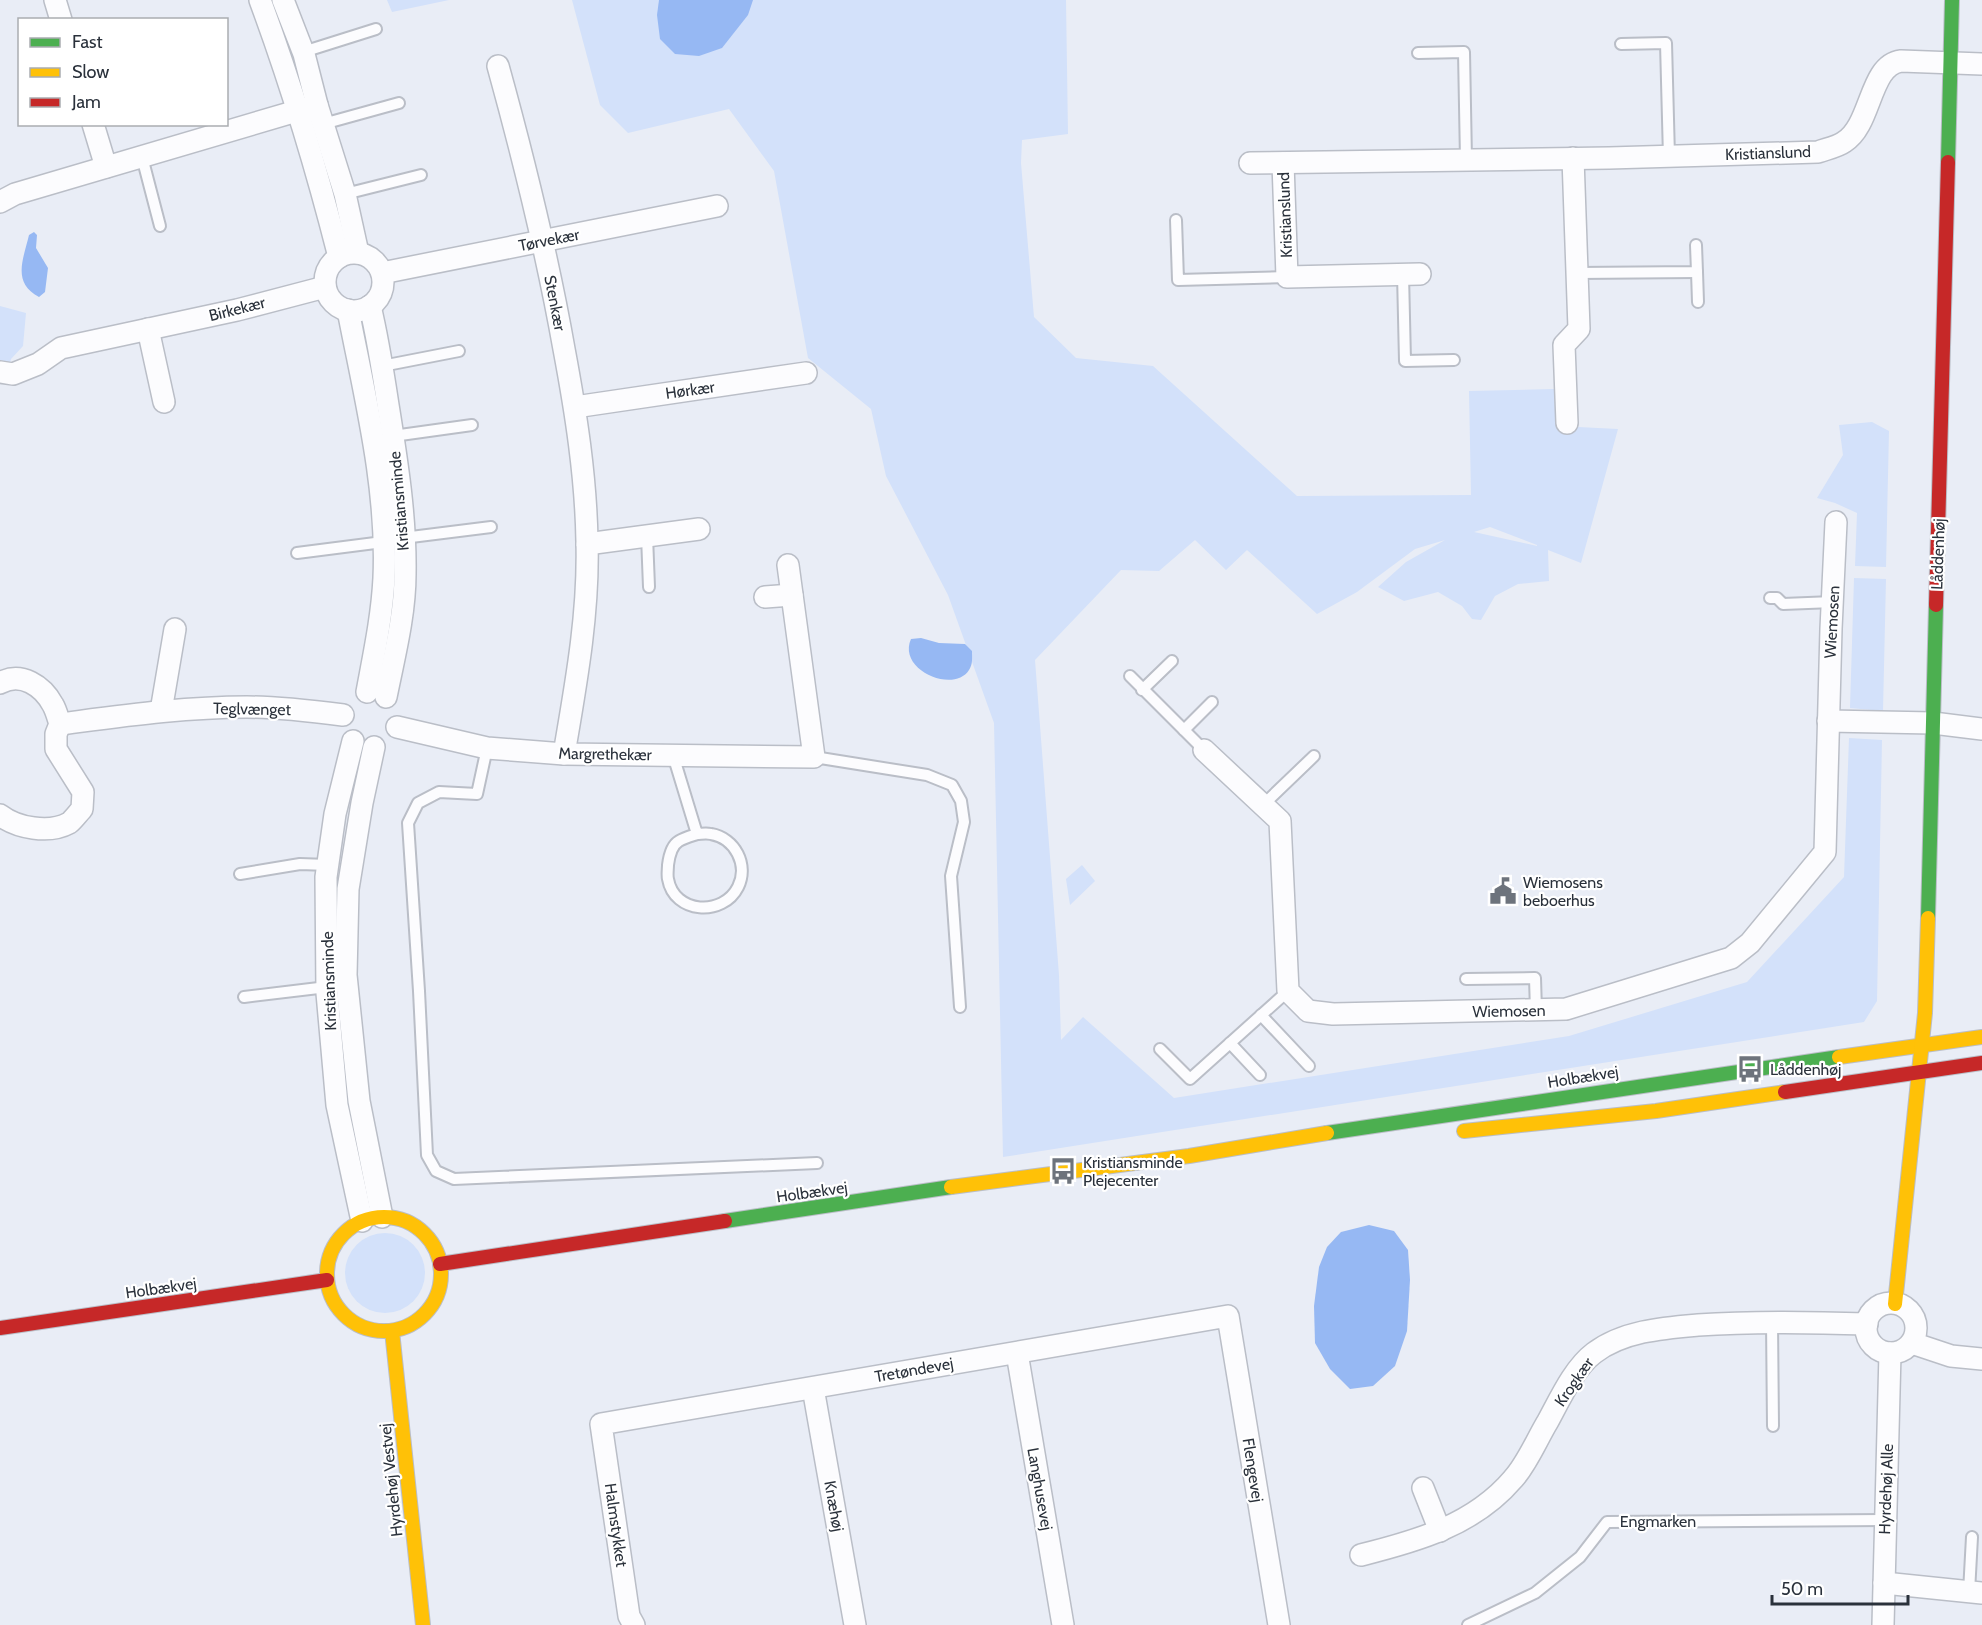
<svg xmlns="http://www.w3.org/2000/svg" width="1982" height="1625" font-family="Cabin,sans-serif">
  <style>
    .green { fill: #d3e1fa; fill-rule: evenodd }
    .water { fill: #96b8f3 }
    .lines { fill: none; stroke-linecap: round; stroke-linejoin: round }
    .lane-casing { stroke: #babec7; stroke-width: 14 }
    .street-casing { stroke: #babec7; stroke-width: 24 }
    .fast-casing { stroke: #babec7; stroke-width: 16 }
    .slow-casing { stroke: #babec7; stroke-width: 16 }
    .jam-casing { stroke: #babec7; stroke-width: 16 }
    .lane { stroke: #fcfcfe; stroke-width: 10 }
    .street { stroke: #fcfcfe; stroke-width: 21 }
    .fast { stroke: #4caf50; stroke-width: 14 }
    .slow { stroke: #ffc107; stroke-width: 14 }
    .jam { stroke: #c62828; stroke-width: 14 }
    .labels { text-anchor: middle; dominant-baseline: central; stroke-width: 4.5; stroke-linejoin: round; paint-order: stroke }
    .street-label { font-size: 16px; fill: #2a313b; stroke: #fff }
    .poi-label { font-size: 16px; fill: #2a313b; stroke: #fff; text-anchor: start }
  </style>
  <rect width="100%" height="100%" fill="#e9edf6"/>
  <g class="green">
    <path d="M387,0H449L392,12Z"/>
    <path d="M572,0H1066L1068,134L1022,140L1021,163L1034,317L1076,358L1153,366L1297,496L1471,495L1469,391L1554,389L1558,426L1618,429L1581,563L1548,550L1549,581L1518,584L1495,596L1481,620L1472,619L1462,606L1438,592L1404,601L1378,587L1406,562L1445,540L1415,549L1357,592L1317,614L1247,550L1226,570L1195,540L1159,571L1121,570L1035,660L1059,975L1061,1040L1083,1017L1174,1098L1569,1036L1747,982L1844,877L1849,738L1882,740L1877,1001L1864,1022L1003,1157L994,723L948,595L886,476L871,409L808,358L774,171L729,109L628,133L600,105ZM1490,527L1537,545V546L1474,532Z"/>
    <path d="M0,306L26,313L23,346L11,359L9,367L0,365Z"/>
    <path d="M1872,422L1889,431L1886,567L1855,566L1857,513L1835,503L1817,498L1843,455L1839,425Z"/>
    <path d="M1854,578L1886,579L1883,711L1850,708Z"/>
    <path d="M1082,865L1095,881L1070,905L1066,879Z"/>
    <circle cx="385" cy="1273" r="40"/>
  </g>
  <g class="water">
    <path d="M659,0H753L748,15L722,48L699,56L675,54L660,39L657,15Z"/>
    <path d="M34,232L37,235L36,248L48,268L45,292L39,297C12,283 23,260 29,235Z"/>
    <path d="M921,638L939,643L965,644L972,651C972,658 973,664 969,670C954,694 897,670 911,639Z"/>
    <path d="M1369,1225L1394,1231L1408,1250L1410,1280L1407,1331L1395,1366L1373,1386L1350,1389L1330,1369L1315,1343L1314,1306L1319,1267L1327,1247L1341,1232Z"/>
  </g>
  <g class="lines">
    <defs>
      <g id="lane">
        <path d="M1621,44L1666,43L1669,157"/>
        <path d="M303,52L376,29"/>
        <path d="M1418,53L1464,52L1466,160"/>
        <path d="M323,124L399,103"/>
        <path d="M142,157L160,226"/>
        <path d="M345,194L421,175"/>
        <path d="M1176,220L1178,280L1287,277"/>
        <path d="M1697,272L1698,302"/>
        <path d="M1577,273L1697,272L1696,245"/>
        <path d="M1403,274L1405,361L1454,360"/>
        <path d="M382,366L459,351"/>
        <path d="M393,436L472,425"/>
        <path d="M647,536L649,587"/>
        <path d="M403,538L491,527"/>
        <path d="M297,553L383,542"/>
        <path d="M1770,598H1777L1783,604L1833,602"/>
        <path d="M1130,676L1204,750"/>
        <path d="M1142,690L1172,661"/>
        <path d="M1184,730L1212,702"/>
        <path d="M487,748L477,794L439,792L418,803L408,823L419,991L427,1155L436,1171L454,1179L817,1163"/>
        <path d="M673,755L697,834C691,836 684,838 679,841C672,845 669,857 668,865C668,869 667,875 668,879C674,914 723,917 738,887C749,865 735,838 711,834C706,833 701,834 697,834"/>
        <path d="M814,757L927,775L952,785L961,801L964,822L951,876L960,1007"/>
        <path d="M1263,805L1314,756"/>
        <path d="M240,874L300,864L328,865"/>
        <path d="M1466,979L1535,978L1536,1011"/>
        <path d="M244,997L327,987"/>
        <path d="M1261,1015L1309,1066"/>
        <path d="M1230,1043L1260,1075"/>
        <path d="M1160,1049L1190,1079L1288,991"/>
        <path d="M1772,1322L1773,1426"/>
        <path d="M1969,1592L1972,1537"/>
        <path d="M1468,1625L1535,1593L1580,1557L1607,1522L1885,1520"/>
      </g>
      <g id="street">
        <path d="M55,0L61,20"/>
        <path d="M260,0C291,84 317,170 339,257"/>
        <path d="M283,0L304,54L317,105L345,194L358,253"/>
        <path d="M498,66C524,160 547,253 564,349C576,413 586,477 587,542C589,613 576,684 564,754"/>
        <path d="M93,124L106,167"/>
        <path d="M1250,163L1609,158L1818,152C1826,149 1837,147 1844,142C1872,125 1869,65 1901,61L1982,64"/>
        <path d="M1283,163L1287,277L1420,274"/>
        <path d="M0,202L15,194L317,105"/>
        <circle cx="354" cy="282" r="29"/>
        <path d="M382,273L717,206"/>
        <path d="M370,306C378,339 383,372 388,405C397,461 406,518 405,574C405,615 394,657 386,697"/>
        <path d="M348,310C365,398 388,488 384,578C382,617 374,654 367,692"/>
        <path d="M148,329L164,402"/>
        <path d="M0,372L13,374L38,364L61,348L237,310L325,287"/>
        <path d="M575,407L806,373"/>
        <path d="M1567,423L1564,345L1579,329L1573,158"/>
        <path d="M587,544L699,529"/>
        <path d="M765,597L792,595"/>
        <path d="M0,683C21,671 43,686 53,705C56,710 58,718 60,724L56,734V749L83,792L82,809C78,813 73,820 69,823C49,834 17,828 0,815"/>
        <path d="M161,711L175,629"/>
        <path d="M1828,721L1933,723L1982,729"/>
        <path d="M60,724C122,716 184,707 247,707C279,707 311,711 343,715"/>
        <path d="M397,727L487,748L564,754L814,757L788,565"/>
        <path d="M353,741L335,814L326,877L327,993L337,1105L362,1221"/>
        <path d="M374,747L362,803L348,889L346,975L359,1101L382,1217"/>
        <path d="M1204,750L1280,821L1288,991L1308,1011L1333,1014L1566,1009L1731,958L1750,943L1825,852L1831,629L1836,522"/>
        <circle cx="1891" cy="1328" r="25"/>
        <path d="M1912,1343L1951,1356L1982,1359"/>
        <path d="M1017,1353L1063,1625"/>
        <path d="M813,1388L855,1625"/>
        <path d="M1423,1488L1440,1531"/>
        <path d="M1361,1555C1417,1541 1474,1525 1513,1479C1527,1464 1537,1439 1548,1421C1560,1399 1574,1368 1594,1353C1623,1331 1663,1328 1698,1325C1755,1321 1810,1322 1867,1324"/>
        <path d="M1884,1583L1982,1593"/>
        <path d="M634,1625L629,1616L601,1424L1228,1316L1279,1625"/>
        <path d="M1883,1625L1890,1353"/>
      </g>
      <g id="fast">
        <path d="M1948,162L1952,0"/>
        <path d="M1928,918L1936,605"/>
        <path d="M1327,1133L1839,1057"/>
        <path d="M725,1221L951,1187"/>
      </g>
      <g id="slow">
        <path d="M1839,1057L1982,1037"/>
        <path d="M1464,1131L1656,1111L1785,1092"/>
        <path d="M951,1187L1189,1156L1327,1133"/>
        <circle cx="384" cy="1274" r="57"/>
        <path d="M1895,1304L1925,1013L1928,918"/>
        <path d="M392,1331L423,1625"/>
      </g>
      <g id="jam">
        <path d="M1936,605L1948,162"/>
        <path d="M1785,1092L1982,1063"/>
        <path d="M440,1264L725,1221"/>
        <path d="M0,1328L327,1280"/>
      </g>
    </defs>
    <use href="#lane" class="lane-casing"/>
    <use href="#street" class="street-casing"/>
    <use href="#fast" class="fast-casing"/>
    <use href="#slow" class="slow-casing"/>
    <use href="#jam" class="jam-casing"/>
    <use href="#lane" class="lane"/>
    <use href="#street" class="street"/>
    <use href="#fast" class="fast"/>
    <use href="#slow" class="slow"/>
    <use href="#jam" class="jam"/>
  </g>
  <defs>
    <symbol id="civic-bare" viewBox="-9 -9 18 18"><path d="M-.6-6.5H3V-4.5H.6V-3L4-1V1h2V6H-6V1h2V-1L-.6-3ZM-1.2 2.5V6h2.4V2.5Z" fill="#6d737c" stroke="#fff" stroke-width="2.5" paint-order="stroke"/></symbol>
    <symbol id="bus-bare" viewBox="-9 -9 18 18"><path d="M-5-6H5V4H4V6H2V4H-2V6H-4V4H-5ZM-3.5-4V0h7V-4ZM-3.5 1.2v1.5H-2V1.2ZM2 1.2v1.5H3.5V1.2Z" fill="#6d737c" stroke="#fff" stroke-width="2.5" paint-order="stroke"/></symbol>
  </defs>
  <g fill-rule="evenodd">
    <use href="#civic-bare" x="1484" y="872" width="38" height="38"/>
    <use href="#bus-bare" x="1731" y="1050" width="38" height="38"/>
    <use href="#bus-bare" x="1044" y="1152" width="38" height="38"/>
  </g>
  <g class="labels">
    <g class="street-label">
      <text transform="translate(1768 153) rotate(-2)">Kristianslund</text>
      <text transform="translate(1285 215) rotate(-92)">Kristianslund</text>
      <text transform="translate(549 240) rotate(-11)">Tørvekær</text>
      <text transform="translate(555 303) rotate(79)">Stenkær</text>
      <text transform="translate(237 309) rotate(-14)">Birkekær</text>
      <text transform="translate(690 390) rotate(-8)">Hørkær</text>
      <text transform="translate(399 501) rotate(-95)">Kristiansminde</text>
      <text transform="translate(1938 554) rotate(-88)">Låddenhøj</text>
      <text transform="translate(1832 622) rotate(-87)">Wiemosen</text>
      <text transform="translate(252 709) rotate(1)">Teglvænget</text>
      <text transform="translate(605 754) rotate(1)">Margrethekær</text>
      <text transform="translate(329 981) rotate(-92)">Kristiansminde</text>
      <text transform="translate(1509 1011) rotate(-1)">Wiemosen</text>
      <text transform="translate(1583 1077) rotate(-9)">Holbækvej</text>
      <text transform="translate(812 1192) rotate(-8)">Holbækvej</text>
      <text transform="translate(161 1288) rotate(-8)">Holbækvej</text>
      <text transform="translate(914 1370) rotate(-10)">Tretøndevej</text>
      <text transform="translate(1574 1382) rotate(-55)">Krogkær</text>
      <text transform="translate(1253 1470) rotate(81)">Flengevej</text>
      <text transform="translate(391 1480) rotate(-96)">Hyrdehøj Vestvej</text>
      <text transform="translate(1040 1489) rotate(80)">Langhusevej</text>
      <text transform="translate(1886 1489) rotate(-88)">Hyrdehøj Alle</text>
      <text transform="translate(834 1506) rotate(80)">Knæhøj</text>
      <text x="1658" y="1521">Engmarken</text>
      <text transform="translate(616 1525) rotate(82)">Halmstykket</text>
    </g>
    <g class="poi-label">
      <text x="1523" y="882">Wiemosens<tspan x="1523" dy="18">beboerhus</tspan></text>
      <text x="1770" y="1069">Låddenhøj</text>
      <text x="1083" y="1162">Kristiansminde<tspan x="1083" dy="18">Plejecenter</tspan></text>
    </g>
  </g>
  <rect x="18" y="18" width="210" height="108" fill="#ffffff" stroke="#aaadb1" stroke-width="1.5"/>
  <rect x="30" y="38" width="30" height="9" fill="#4caf50" stroke="#aaadb1" stroke-width="1.5"/>
  <text x="72" y="48" font-size="18" fill="#2a313b">Fast</text>
  <rect x="30" y="68" width="30" height="9" fill="#ffc107" stroke="#aaadb1" stroke-width="1.5"/>
  <text x="72" y="78" font-size="18" fill="#2a313b">Slow</text>
  <rect x="30" y="98" width="30" height="9" fill="#c62828" stroke="#aaadb1" stroke-width="1.5"/>
  <text x="72" y="108" font-size="18" fill="#2a313b">Jam</text>
  <path d="M1772 1595v9h136v-9" fill="none" stroke="#2a313b" stroke-width="3"/>
  <text x="1781" y="1595" font-size="18" fill="#2a313b" stroke="#ffffff" stroke-width="4.5" paint-order="stroke">50 m</text>
</svg>
